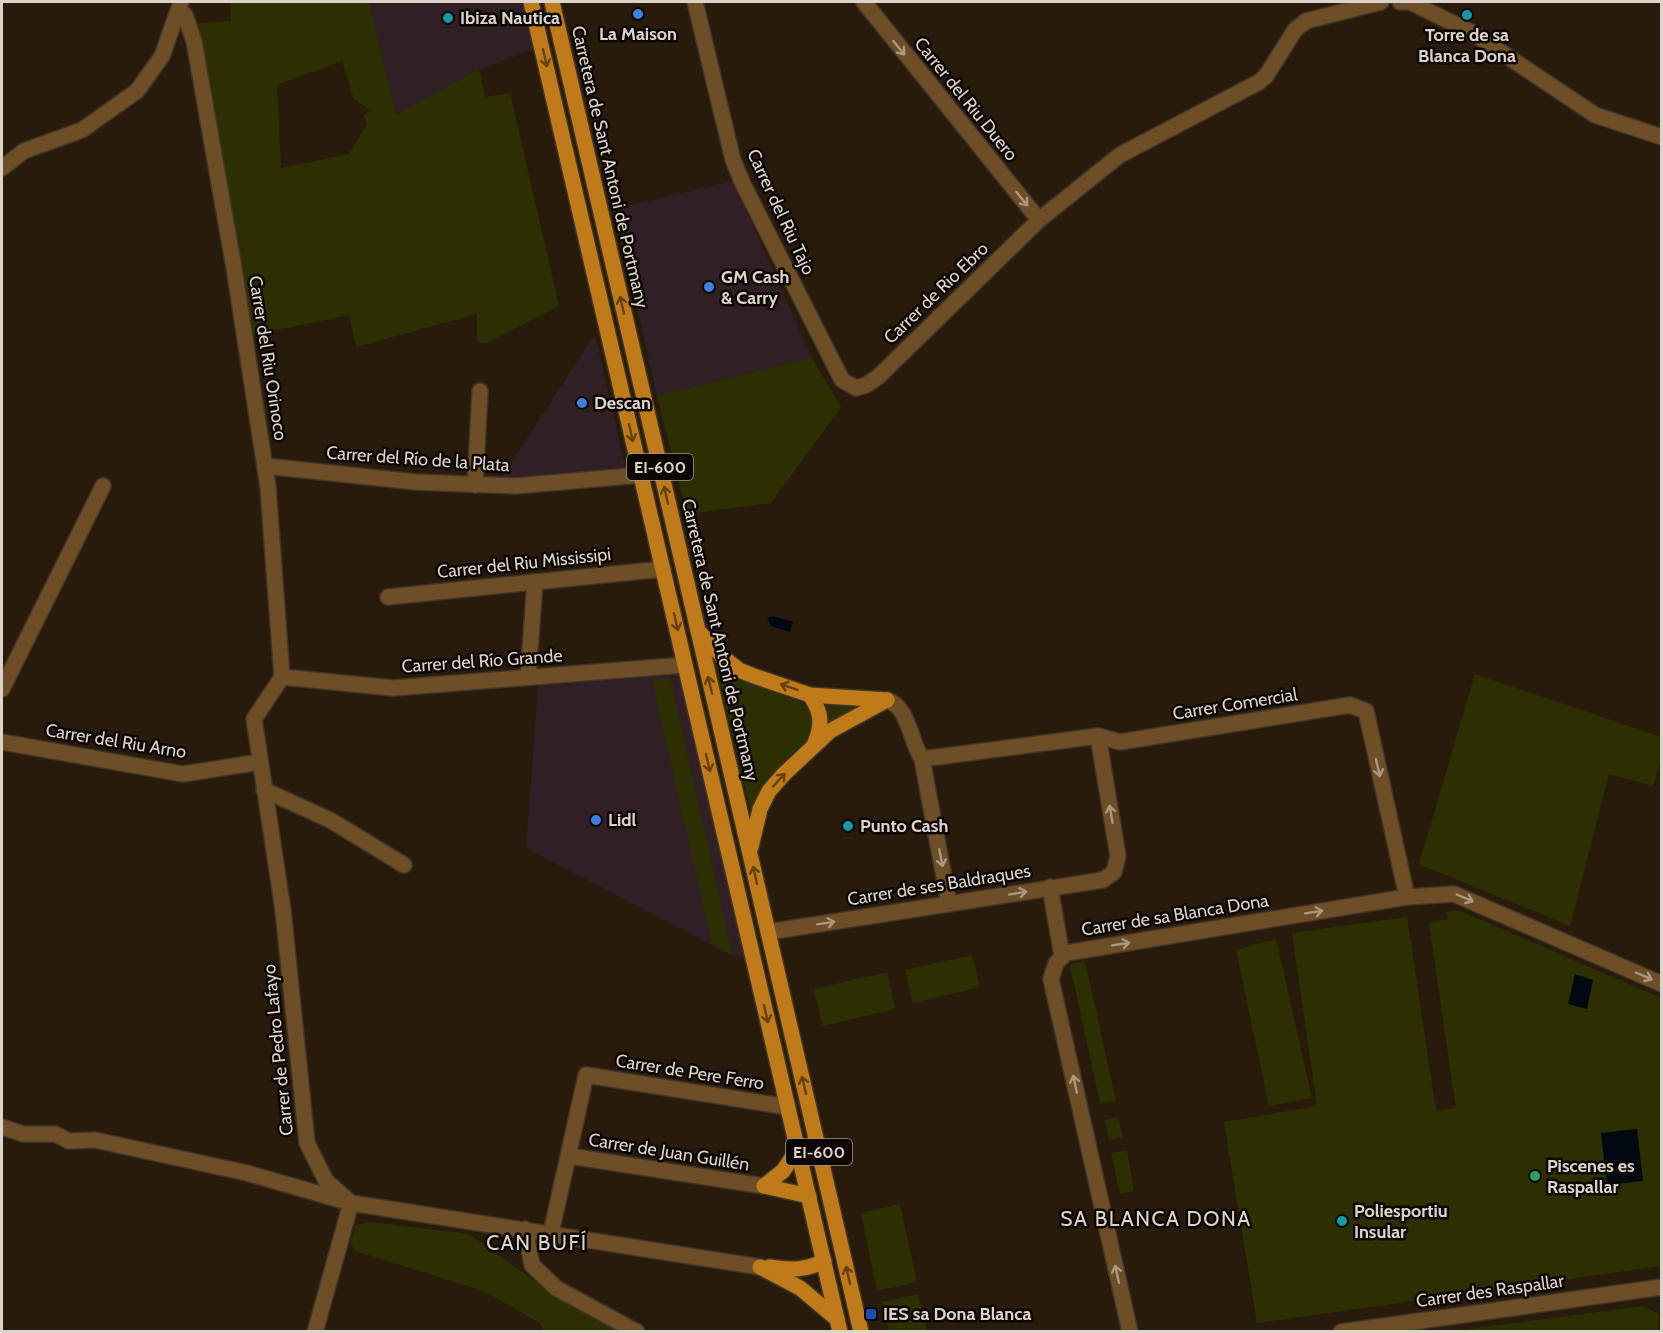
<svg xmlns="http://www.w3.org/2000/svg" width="1663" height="1333" viewBox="0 0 1663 1333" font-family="Cabin,sans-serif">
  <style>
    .commercial { fill: #311f26 }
    .green { fill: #2c3000; fill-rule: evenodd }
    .water { fill: #000812 }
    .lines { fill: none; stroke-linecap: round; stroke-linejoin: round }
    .minor-casing { stroke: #413527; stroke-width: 18 }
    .primary-casing { stroke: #413527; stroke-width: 18 }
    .minor { stroke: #6e4e27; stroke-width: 15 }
    .primary { stroke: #bf7b1a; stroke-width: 15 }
    .oneway { stroke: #aa9881 }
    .oneway2 { stroke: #66410e }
    .shop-dot { fill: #3f7fe0; stroke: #0c0703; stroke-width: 2 }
    .culture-dot { fill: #0f9aa8; stroke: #0c0703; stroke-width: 2 }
    .leisure-dot { fill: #2e9e5b; stroke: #0c0703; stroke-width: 2 }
    .transit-dot { fill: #1a4fb4; stroke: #0c0703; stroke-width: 2 }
    .labels { text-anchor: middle; stroke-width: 5; stroke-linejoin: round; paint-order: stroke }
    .shield { fill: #0c0703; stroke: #9e968e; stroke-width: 1.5 }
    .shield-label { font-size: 16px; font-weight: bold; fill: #dcd4ca }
    .poi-label { font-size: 18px; font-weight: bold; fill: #dcd4ca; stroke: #0c0703; text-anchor: start }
    .street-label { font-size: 18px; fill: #dcd4ca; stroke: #0c0703 }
    .quarter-label { font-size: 21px; letter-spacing: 1.5px; fill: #dcd4ca; stroke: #0c0703 }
  </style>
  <rect width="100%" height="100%" fill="#281b0c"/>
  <g class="commercial">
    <polygon points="369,2 522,2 533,50 479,69 396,116"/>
    <polygon points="733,181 812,358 657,396 615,209"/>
    <polygon points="595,334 626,472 500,480"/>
    <polygon points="679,674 745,958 732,955 712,945 526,848 538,686"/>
  </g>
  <g class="green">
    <path d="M 230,2 L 369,2 L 396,115 L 479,69 L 485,97 L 510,93 L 559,306 L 486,343 L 477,342 L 477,314 L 356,347 L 349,315 L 251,335 L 227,178 L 196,23 L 231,21 ZM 342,61 L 354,99 L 370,110 L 364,115 L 367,124 L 349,154 L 281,168 L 277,85 Z"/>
    <polygon points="812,358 841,407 771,503 687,514 657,396"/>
    <path d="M 714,658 C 737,669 838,701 809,738 C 804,745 795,750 789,757 C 772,775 761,793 752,816 Z"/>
    <polygon points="1475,674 1661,737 1661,759 1653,786 1609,774 1570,926 1419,864"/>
    <polygon points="670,677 732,955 712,945 652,679"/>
    <polygon points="874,701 830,725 826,704"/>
    <polygon points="1458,910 1661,998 1661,1266 1257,1323 1224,1122 1317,1106 1292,933 1407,917 1436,1111 1456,1108 1429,923 1448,919 1446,912"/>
    <polygon points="1276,939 1312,1098 1269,1106 1236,950"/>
    <polygon points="972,955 980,987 913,1003 905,970"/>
    <polygon points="1085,961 1116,1101 1100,1103 1070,965"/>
    <polygon points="887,972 895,1009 823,1026 814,989"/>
    <polygon points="1118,1117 1123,1137 1109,1140 1105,1120"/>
    <polygon points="1127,1150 1134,1191 1120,1194 1111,1153"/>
    <polygon points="900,1204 917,1282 877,1291 861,1213"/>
    <polygon points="371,1222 469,1234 545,1288 622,1331 544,1331 540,1323 481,1290 355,1251 351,1244 355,1225"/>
    <polygon points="918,1294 927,1331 889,1331 882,1302"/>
    <polygon points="1644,1306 1659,1314 1658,1331 1455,1331"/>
  </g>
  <g class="water">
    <polygon points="773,616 793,622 790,632 771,626 767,618"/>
    <polygon points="1575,974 1593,980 1587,1009 1568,1004"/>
    <polygon points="1637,1129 1643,1181 1607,1185 1601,1133"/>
  </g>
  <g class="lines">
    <g class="minor-casing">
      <g id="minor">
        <polyline points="695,2 733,160 743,184 842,380 856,388 866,385 878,377 1039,220 1120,155 1259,82 1266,76 1295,30 1306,21 1381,2"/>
        <polyline points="864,2 1039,220"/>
        <polyline points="1400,2 1410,2 1471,32 1595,115 1662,137"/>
        <polyline points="180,11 185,15 194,41 234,268 268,487 282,677 254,719 283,910 307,1143 326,1181 351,1203"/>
        <polyline points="2,168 24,151 82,130 137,91 162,56 181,2"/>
        <polyline points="265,466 416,482 515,486 641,475"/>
        <polyline points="475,485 480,391"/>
        <polyline points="388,597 663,569"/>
        <polyline points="282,677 393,688 685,665"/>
        <polyline points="528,677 535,582"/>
        <polyline points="2,689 103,486"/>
        <path d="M 887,700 C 909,707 910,741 922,759 L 949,904"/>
        <polyline points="2,742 183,774 260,762"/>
        <polyline points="922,759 1098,736 1120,742 1350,705 1366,711 1407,897"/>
        <polyline points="264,790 330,820 404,865"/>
        <polyline points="1050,887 1062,956"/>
        <polyline points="768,932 1103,880 1114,872 1118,856 1098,736"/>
        <polyline points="2,1127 23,1134 55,1134 69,1141 95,1140 247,1173 351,1203 760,1267"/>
        <polyline points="569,1156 764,1186"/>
        <polyline points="525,1229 532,1265 556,1288 637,1332"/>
        <polyline points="551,1233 586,1075 788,1107"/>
        <polyline points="315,1332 351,1203"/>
        <polyline points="1130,1332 1051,979 1056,963 1066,953 1407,897 1454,894 1662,984"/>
        <polyline points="1341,1332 1662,1287"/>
      </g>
    </g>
    <g class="primary-casing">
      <g id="primary">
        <polyline points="531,2 840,1332"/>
        <polyline points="552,2 861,1332"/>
        <polyline points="698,631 725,659 739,670 754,676 810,695 887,700"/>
        <path d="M 810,695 C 822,713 823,725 814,745"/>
        <polyline points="751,847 760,809 769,791 784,774 830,731 887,700"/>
        <polyline points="764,1186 783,1171 798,1149"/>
        <polyline points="764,1186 809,1196"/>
        <polyline points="760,1267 800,1288 837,1319"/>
        <path d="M 769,1267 C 790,1270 805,1271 824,1261"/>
      </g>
    </g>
    <use href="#minor" class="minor"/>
    <use href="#primary" class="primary"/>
  </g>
  <defs><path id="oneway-shaft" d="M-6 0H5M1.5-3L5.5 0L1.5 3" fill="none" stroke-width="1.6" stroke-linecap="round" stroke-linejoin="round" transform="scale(1.5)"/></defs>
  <g class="oneway">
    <use href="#oneway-shaft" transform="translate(899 48) rotate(51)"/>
    <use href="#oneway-shaft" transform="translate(1022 199) rotate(51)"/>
    <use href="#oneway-shaft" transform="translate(1378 768) rotate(77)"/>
    <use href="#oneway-shaft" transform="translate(1111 814) rotate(-100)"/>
    <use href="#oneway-shaft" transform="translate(941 858) rotate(79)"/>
    <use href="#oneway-shaft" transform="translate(1018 893) rotate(-10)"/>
    <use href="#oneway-shaft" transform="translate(1465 898) rotate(23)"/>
    <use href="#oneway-shaft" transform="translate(1314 912) rotate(-9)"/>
    <use href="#oneway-shaft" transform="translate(826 923) rotate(-9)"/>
    <use href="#oneway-shaft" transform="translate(1121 944) rotate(-9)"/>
    <use href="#oneway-shaft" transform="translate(1644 976) rotate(23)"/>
    <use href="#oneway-shaft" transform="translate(1075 1084) rotate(-102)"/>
    <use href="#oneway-shaft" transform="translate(1117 1274) rotate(-103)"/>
  </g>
  <g class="oneway2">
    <use href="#oneway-shaft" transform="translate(545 58) rotate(77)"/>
    <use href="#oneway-shaft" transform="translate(622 305) rotate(-103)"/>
    <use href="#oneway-shaft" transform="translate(631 433) rotate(77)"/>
    <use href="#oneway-shaft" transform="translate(666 495) rotate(-103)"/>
    <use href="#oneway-shaft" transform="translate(676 622) rotate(77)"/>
    <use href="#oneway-shaft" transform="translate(710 685) rotate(-104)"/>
    <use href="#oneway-shaft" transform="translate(789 687) rotate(-161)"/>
    <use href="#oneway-shaft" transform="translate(708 763) rotate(77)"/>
    <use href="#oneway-shaft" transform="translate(779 780) rotate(-48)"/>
    <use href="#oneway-shaft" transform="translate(755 875) rotate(-103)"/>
    <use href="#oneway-shaft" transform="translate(766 1014) rotate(77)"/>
    <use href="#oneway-shaft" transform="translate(804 1085) rotate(-103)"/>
    <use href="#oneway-shaft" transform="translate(848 1275) rotate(-103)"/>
  </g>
  <g class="shop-dot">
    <circle cx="638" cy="14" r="6"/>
    <circle cx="709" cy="287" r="6"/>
    <circle cx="582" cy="403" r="6"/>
    <circle cx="596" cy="820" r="6"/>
  </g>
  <g class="culture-dot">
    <circle cx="1467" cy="15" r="6"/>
    <circle cx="448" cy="18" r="6"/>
    <circle cx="848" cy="826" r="6"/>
    <circle cx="1342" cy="1221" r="6"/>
  </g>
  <circle class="leisure-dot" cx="1535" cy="1176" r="6"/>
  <rect class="transit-dot" x="865" y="1308" width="12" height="12" rx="3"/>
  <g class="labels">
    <g class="shield">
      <rect x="627" y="454" width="66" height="26" rx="4.5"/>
      <rect x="786" y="1139" width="66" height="26" rx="4.5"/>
    </g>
    <g class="shield-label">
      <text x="660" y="473">EI-600</text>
      <text x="819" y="1158">EI-600</text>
    </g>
    <g class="poi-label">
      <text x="460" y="24">Ibiza Nautica</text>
      <text x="638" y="40" text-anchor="middle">La Maison</text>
      <text x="1467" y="41" text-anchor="middle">Torre de sa<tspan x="1467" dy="21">Blanca Dona</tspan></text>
      <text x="721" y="283">GM Cash<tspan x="721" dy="21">&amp; Carry</tspan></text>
      <text x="594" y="409">Descan</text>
      <text x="608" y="826">Lidl</text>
      <text x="860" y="832">Punto Cash</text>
      <text x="1547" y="1172">Piscenes es<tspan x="1547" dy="21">Raspallar</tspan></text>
      <text x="1354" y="1217">Poliesportiu<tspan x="1354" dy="21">Insular</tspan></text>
      <text x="883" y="1320">IES sa Dona Blanca</text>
    </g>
    <g class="street-label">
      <text transform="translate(966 99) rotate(51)" y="6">Carrer del Riu Duero</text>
      <text transform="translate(610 167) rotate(77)" y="6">Carretera de Sant Antoni de Portmany</text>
      <text transform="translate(781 212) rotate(65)" y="6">Carrer del Riu Tajo</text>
      <text transform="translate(936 293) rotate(-44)" y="6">Carrer de Rio Ebro</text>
      <text transform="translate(268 358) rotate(81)" y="6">Carrer del Riu Orinoco</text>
      <text transform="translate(418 459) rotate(4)" y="6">Carrer del Río de la Plata</text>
      <text transform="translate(524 563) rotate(-6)" y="6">Carrer del Riu Mississipi</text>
      <text transform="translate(720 640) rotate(77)" y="6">Carretera de Sant Antoni de Portmany</text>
      <text transform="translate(482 661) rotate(-4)" y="6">Carrer del Río Grande</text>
      <text transform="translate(1235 704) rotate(-9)" y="6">Carrer Comercial</text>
      <text transform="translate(116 741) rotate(9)" y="6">Carrer del Riu Arno</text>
      <text transform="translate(939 885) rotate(-9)" y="6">Carrer de ses Baldraques</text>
      <text transform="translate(1175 915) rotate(-9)" y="6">Carrer de sa Blanca Dona</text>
      <text transform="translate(278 1050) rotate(-96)" y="6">Carrer de Pedro Lafayo</text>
      <text transform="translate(690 1072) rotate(9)" y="6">Carrer de Pere Ferro</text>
      <text transform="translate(669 1152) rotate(9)" y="6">Carrer de Juan Guillén</text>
      <text transform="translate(1490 1291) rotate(-8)" y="6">Carrer des Raspallar</text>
    </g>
    <g class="quarter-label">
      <text x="1156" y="1226">SA BLANCA DONA</text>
      <text x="537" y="1250">CAN BUFÍ</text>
    </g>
  </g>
  <rect width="1663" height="1333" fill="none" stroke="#dcd4ca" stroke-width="6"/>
</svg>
